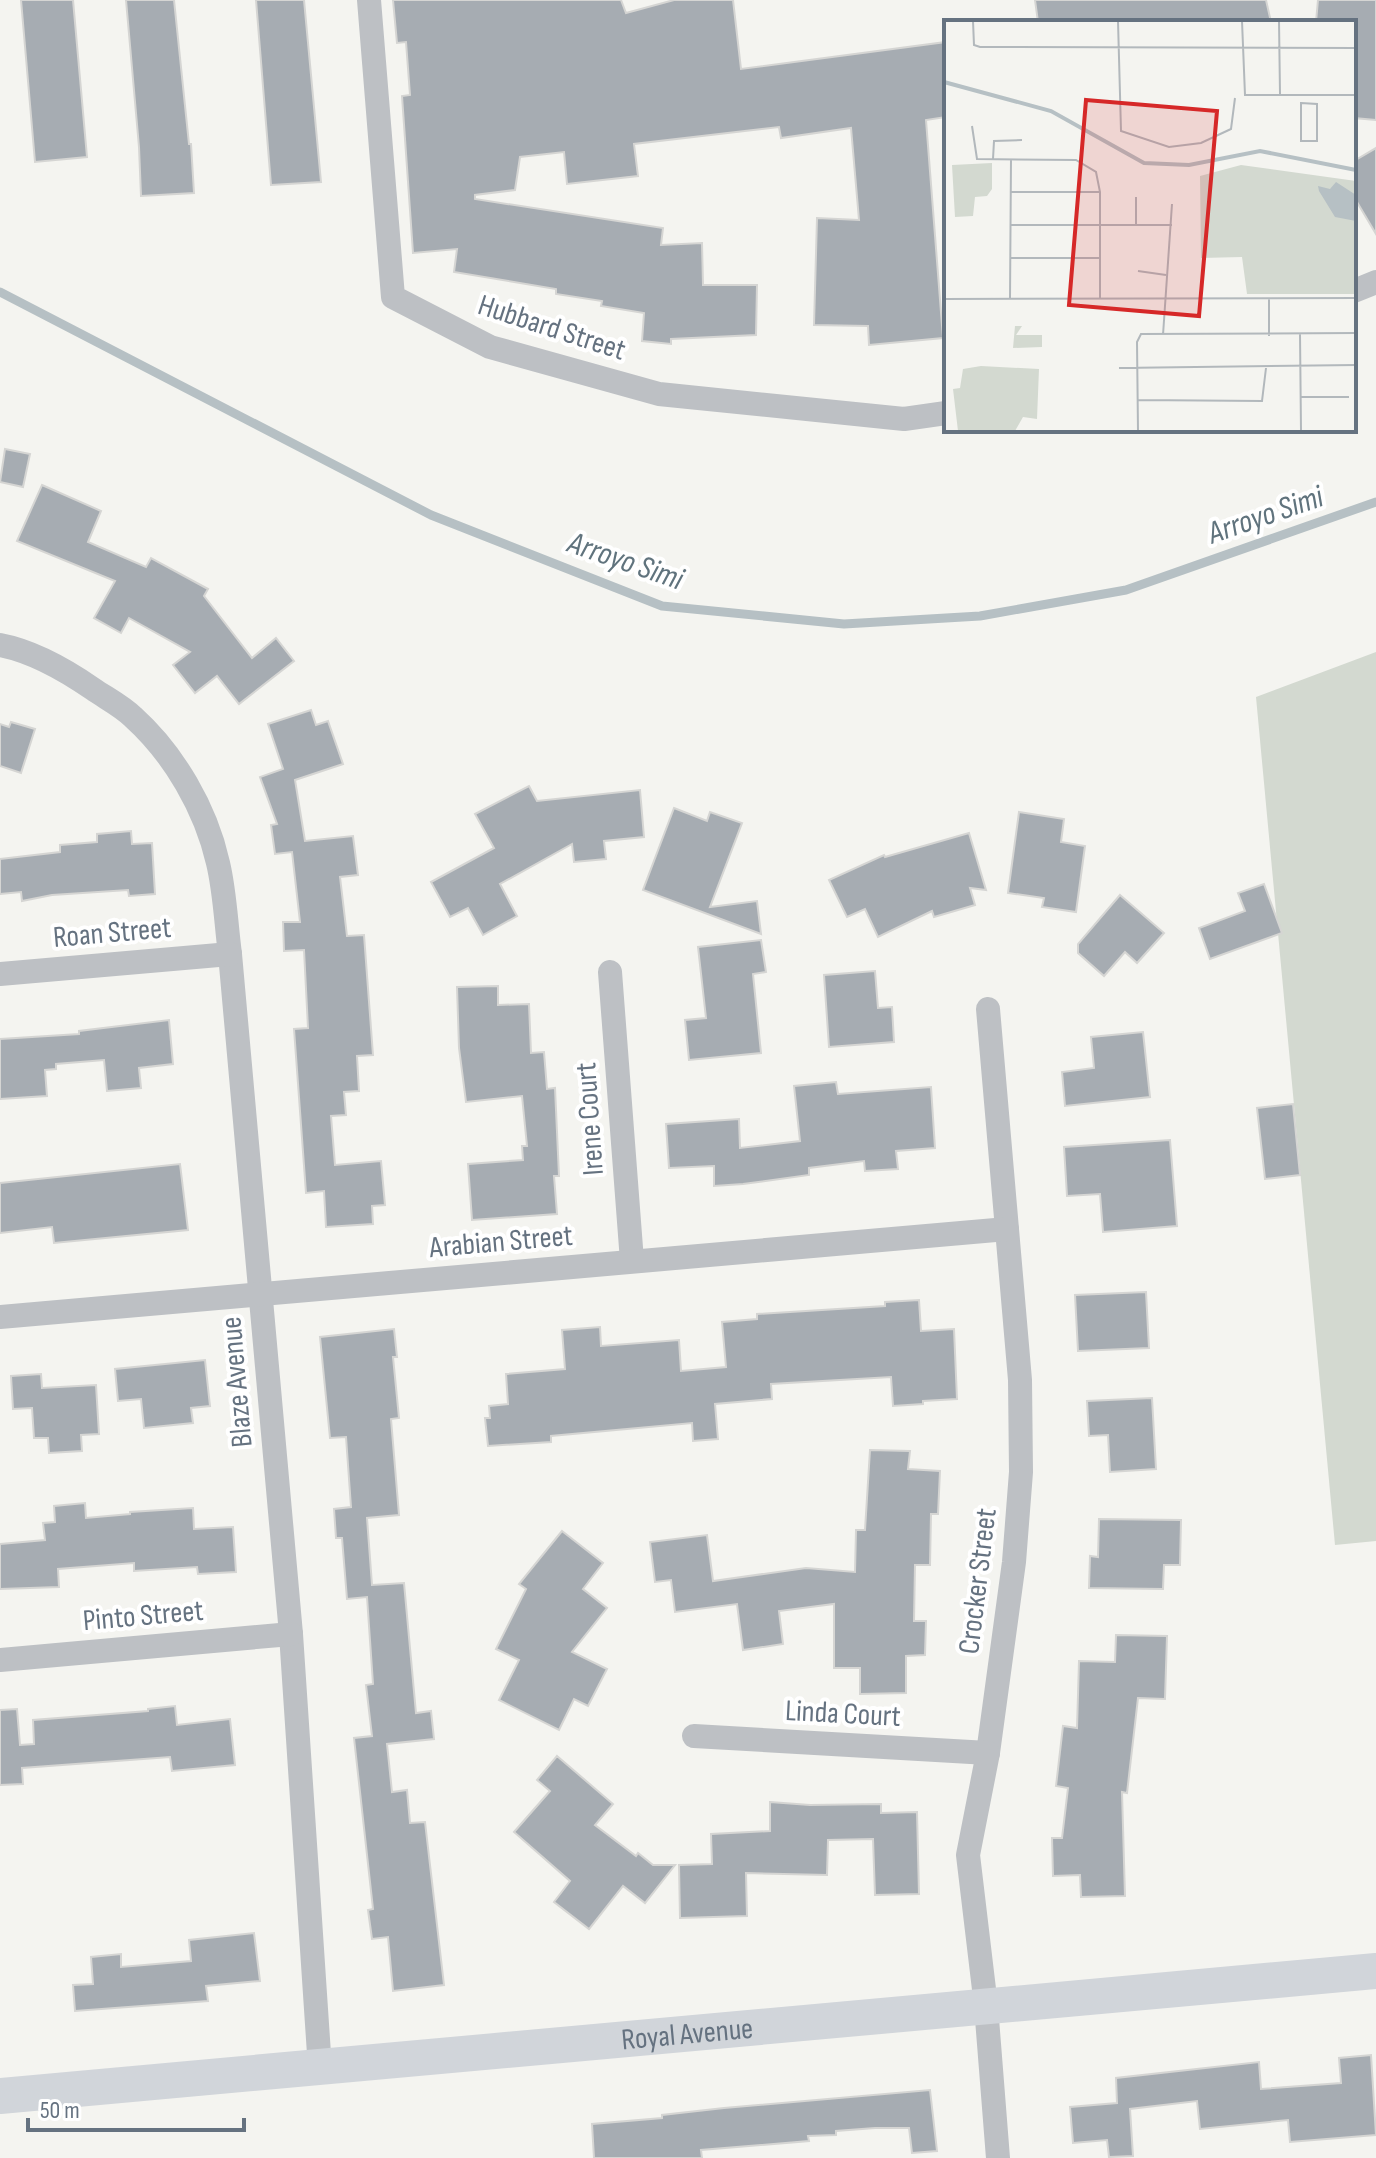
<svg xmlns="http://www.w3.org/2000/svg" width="1376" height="2158" viewBox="0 0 1376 2158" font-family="'Sofia Sans Condensed',sans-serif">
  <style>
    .green { fill: #d3d9d0 }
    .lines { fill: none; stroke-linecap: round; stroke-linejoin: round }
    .stream { stroke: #b6c0c4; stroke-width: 9 }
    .building { fill: #a6acb2; stroke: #d5d5d3; stroke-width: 2 }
    .street { stroke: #bdc0c4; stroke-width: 24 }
    .secondary { stroke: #d1d5da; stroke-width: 36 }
    .labels { text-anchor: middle; stroke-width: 8; stroke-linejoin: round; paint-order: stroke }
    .street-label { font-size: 30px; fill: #657280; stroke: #fff }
    .water-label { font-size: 32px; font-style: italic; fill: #60737d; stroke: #fff }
    .inset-river { fill: none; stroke: #b6c0c4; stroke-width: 4 }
    .inset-road { fill: none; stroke: #b2b8bc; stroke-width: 2 }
    .view { fill: #d62828; fill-opacity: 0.15; stroke: #d62828; stroke-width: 4 }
    .inset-edge { fill: none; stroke: #657280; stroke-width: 4 }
  </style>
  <rect width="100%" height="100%" fill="#f4f4f0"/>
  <polygon class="green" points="1376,652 1376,1541 1335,1545 1256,697"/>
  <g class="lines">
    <polyline class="stream" points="0,292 431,515 662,606 844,624 980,616 1126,590 1376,502"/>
  </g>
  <g class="building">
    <polygon points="21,0 73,0 87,157 35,162"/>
    <polygon points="126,0 174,0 189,144 191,144 194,193 141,196 139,147"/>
    <polygon points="256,0 304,0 321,182 271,185"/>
    <polygon points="393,0 621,0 626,13 674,0 733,0 741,69 946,42 946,117 926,120 943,338 869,345 868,326 814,325 817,218 859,220 851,128 781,138 779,127 634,144 638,176 567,184 564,152 520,157 515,190 475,195 475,199 663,228 661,245 702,243 703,285 757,285 756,335 671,339 671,344 642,341 644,313 601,306 602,301 556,294 556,289 454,272 457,249 413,253 402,96 410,95 406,42 397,43"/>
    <polygon points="1035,0 1266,0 1271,22 1038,22"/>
    <polygon points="1318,0 1376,0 1376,120 1354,118 1354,22 1316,22"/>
    <polygon points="1376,148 1376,234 1354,197 1354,161"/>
    <polygon points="5,449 30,454 23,487 0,482"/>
    <polygon points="42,485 101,511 88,542 146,567 151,558 208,589 204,596 252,658 276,638 294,661 239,704 217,676 195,693 173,665 190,652 129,618 121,633 94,618 115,581 17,541"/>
    <polygon points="311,710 316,725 328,721 343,764 295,780 305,841 353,836 358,875 340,877 347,936 364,935 373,1055 357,1056 359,1091 344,1092 346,1115 331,1116 335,1165 381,1161 385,1205 372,1206 373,1224 326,1227 324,1191 306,1193 294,1029 308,1028 304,950 284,951 283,922 300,922 292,852 275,854 271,825 277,824 260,777 283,769 268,724"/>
    <polygon points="11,722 35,729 21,773 0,766 0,724 9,727"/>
    <polygon points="529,786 537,801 640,790 644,837 604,841 606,859 574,862 572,844 500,884 517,916 483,935 468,908 450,917 431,882 494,848 475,814"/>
    <polygon points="674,808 707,821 710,812 742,823 710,907 757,901 761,934 643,890"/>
    <polygon points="1019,812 1064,819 1061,842 1085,846 1076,912 1042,907 1044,898 1008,893"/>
    <polygon points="131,831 132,844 152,843 155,894 129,896 128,890 52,895 22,901 21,892 0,894 0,859 60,852 60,845 97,842 97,834"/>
    <polygon points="969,833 986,890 970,888 975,905 934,917 932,911 878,937 865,909 847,917 829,880 884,855 885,857"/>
    <polygon points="1264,884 1282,933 1210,959 1199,928 1245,911 1238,893"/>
    <polygon points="1120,895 1164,933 1137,963 1125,952 1104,976 1078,953 1078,944"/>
    <polygon points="761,940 766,972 753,974 761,1053 689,1060 685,1020 706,1018 698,947"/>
    <polygon points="875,971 878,1008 892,1007 894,1042 829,1047 824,975"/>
    <polygon points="498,986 498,1005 529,1004 531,1053 544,1052 547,1089 555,1088 559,1176 554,1176 557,1214 472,1220 468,1164 523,1160 522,1146 527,1146 522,1096 466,1102 459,1048 457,987"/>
    <polygon points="169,1020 173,1064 139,1068 141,1088 107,1091 104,1060 56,1064 56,1069 45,1070 47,1096 0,1099 0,1039 79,1034 79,1031"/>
    <polygon points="1143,1032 1150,1097 1065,1106 1062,1072 1094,1068 1091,1037"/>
    <polygon points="836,1082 838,1094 931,1087 935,1148 896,1151 898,1169 865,1171 864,1161 809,1168 809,1175 743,1184 714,1186 714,1166 669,1168 666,1124 739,1119 740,1148 800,1141 794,1086"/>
    <polygon points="1293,1104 1300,1175 1265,1179 1257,1108"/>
    <polygon points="1170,1140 1177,1226 1103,1232 1100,1194 1067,1196 1064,1147"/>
    <polygon points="180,1164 188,1230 54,1243 52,1227 0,1233 0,1183"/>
    <polygon points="1146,1292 1149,1348 1078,1351 1075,1295"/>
    <polygon points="919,1300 921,1331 954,1329 957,1399 923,1401 923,1404 893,1406 891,1377 771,1384 772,1399 715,1404 718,1439 693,1441 692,1423 551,1436 551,1442 488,1446 485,1418 490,1418 489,1406 508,1404 506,1374 565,1369 562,1330 600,1327 601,1346 679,1340 681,1371 726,1367 722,1322 757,1319 757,1314 885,1306 885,1302"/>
    <polygon points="394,1329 397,1357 393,1357 399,1418 391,1419 399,1515 367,1518 372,1585 404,1583 416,1713 431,1711 434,1739 387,1744 392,1792 407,1790 410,1823 425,1822 444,1985 393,1991 388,1937 372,1939 368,1910 373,1909 354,1738 372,1736 366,1685 373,1684 367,1597 347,1599 342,1538 336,1538 334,1509 351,1507 346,1437 330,1438 320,1337"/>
    <polygon points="205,1360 210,1406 191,1408 193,1423 144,1428 141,1399 118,1401 115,1369"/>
    <polygon points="41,1374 42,1388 96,1385 99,1434 81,1435 82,1451 49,1453 48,1438 34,1438 32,1408 13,1409 11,1376"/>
    <polygon points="1152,1398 1156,1469 1110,1472 1108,1435 1089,1436 1087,1401"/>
    <polygon points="870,1450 910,1451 908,1469 940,1471 938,1514 931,1514 930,1565 915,1565 914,1621 926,1621 925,1655 906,1656 906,1693 860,1694 860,1668 834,1668 834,1604 779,1611 783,1644 743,1650 737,1604 675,1612 671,1580 655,1582 650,1542 707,1535 713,1581 806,1568 855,1572 856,1530 865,1530"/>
    <polygon points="85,1503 86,1518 130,1514 130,1512 193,1508 194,1529 233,1527 236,1572 198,1574 197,1567 134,1571 134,1563 58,1569 59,1587 0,1589 0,1544 45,1540 43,1523 55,1522 54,1506"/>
    <polygon points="1099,1519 1181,1520 1180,1565 1164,1565 1163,1589 1089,1588 1090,1556 1098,1557"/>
    <polygon points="562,1531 603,1563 583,1589 607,1608 572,1652 607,1669 588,1706 574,1699 559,1730 499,1700 519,1660 496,1649 526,1589 519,1584"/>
    <polygon points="1116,1635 1167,1636 1165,1699 1138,1698 1127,1793 1122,1792 1125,1896 1081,1897 1080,1875 1053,1876 1052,1838 1062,1838 1068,1788 1056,1786 1063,1726 1077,1728 1079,1661 1115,1662"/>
    <polygon points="175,1706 177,1725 230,1719 235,1765 172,1771 170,1757 22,1768 23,1784 0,1785 0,1710 17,1709 20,1745 34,1744 33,1720 148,1711 148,1709"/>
    <polygon points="557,1756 613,1804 595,1825 636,1856 638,1853 653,1865 675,1865 645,1903 623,1886 589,1929 554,1902 570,1881 514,1832 550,1791 537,1780"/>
    <polygon points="770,1802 810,1805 881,1804 881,1813 917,1812 919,1894 875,1895 873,1839 828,1840 827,1875 746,1873 747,1916 680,1918 679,1865 712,1864 711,1834 770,1831"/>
    <polygon points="254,1933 260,1981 206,1986 208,2001 75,2011 73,1985 93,1984 91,1957 121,1954 121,1967 191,1961 189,1940"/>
    <polygon points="1371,2055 1376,2135 1290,2142 1288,2120 1200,2129 1197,2101 1130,2109 1133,2156 1109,2157 1107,2140 1073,2143 1070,2107 1117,2103 1116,2078 1259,2062 1261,2089 1341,2083 1339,2058"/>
    <polygon points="930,2090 937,2151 912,2153 909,2128 875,2128 836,2131 836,2135 808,2136 809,2141 701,2150 702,2158 594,2158 592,2124 662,2118 662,2115 724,2108"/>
  </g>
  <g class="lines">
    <g class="street">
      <polyline points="369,0 393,297 490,347 659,394 904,419 946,413"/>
      <polyline points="1354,291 1376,282"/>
      <path d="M 0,645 C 32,651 67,671 93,689 C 106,698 122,706 133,717 C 174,754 206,809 218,863 C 225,892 226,924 230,954 L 291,1634 L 320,2069"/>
      <polyline points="610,972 632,1261"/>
      <polyline points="0,974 230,954"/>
      <polyline points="988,1009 1020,1380 1021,1472 1014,1562 988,1753 968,1855 986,2006 998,2158"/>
      <polyline points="0,1317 1007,1229"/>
      <polyline points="0,1660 291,1634"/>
      <polyline points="694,1736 988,1753"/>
    </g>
    <path class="secondary" id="s1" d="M 0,2096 L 1376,1971"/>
  </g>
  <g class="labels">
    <g class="street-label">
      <text transform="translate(552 327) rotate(18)" y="10">Hubbard Street</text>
      <text transform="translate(112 932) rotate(-5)" y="10">Roan Street</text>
      <text transform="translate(589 1119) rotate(-94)" y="10">Irene Court</text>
      <text transform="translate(501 1241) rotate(-5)" y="10">Arabian Street</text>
      <text transform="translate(236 1382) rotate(-95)" y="10">Blaze Avenue</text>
      <text transform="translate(977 1581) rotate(-83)" y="10">Crocker Street</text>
      <text transform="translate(143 1615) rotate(-5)" y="10">Pinto Street</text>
      <text transform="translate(843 1713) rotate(3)" y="10">Linda Court</text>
      <text dy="10" stroke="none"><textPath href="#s1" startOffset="690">Royal Avenue</textPath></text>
    </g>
    <g class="water-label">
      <text transform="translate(1265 514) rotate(-19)" y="11">Arroyo Simi</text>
      <text transform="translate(626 560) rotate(19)" y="11">Arroyo Simi</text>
    </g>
  </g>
  <g transform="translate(944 20)">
    <rect width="412" height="412" fill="#f4f4f0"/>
    <path d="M 48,143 L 48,169 L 43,176 L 31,177 L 29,196 L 11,197 L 8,145 ZM 297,145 L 412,161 L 412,274 L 303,274 L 298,237 L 257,238 L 256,156 ZM 71,306 L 78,306 L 72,315 L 98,315 L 98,327 L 69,328 ZM 37,346 L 95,349 L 93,399 L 79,397 L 71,411 L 14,411 L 9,369 L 16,368 L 19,349 Z" fill="#d3d9d0"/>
    <path d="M 392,162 L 412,175 L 412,201 L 391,197 L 375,171 L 374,166 L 386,169 Z" fill="#b6c0c4"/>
    <path class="inset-river" d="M 0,62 L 107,91 L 200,143 L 245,145 L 316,131 L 412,150"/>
    <path class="inset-road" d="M 29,1 L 30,25 L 36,27 L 412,28M 174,1 L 177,111 L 225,127 L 257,123 L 287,109 L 291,78M 298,1 L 301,75 L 412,75M 335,1 L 336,74M 357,83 L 373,84 L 373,121 L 357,121 ZM 28,106 L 33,139 L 132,140 L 152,152 L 156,172 L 156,279M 49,139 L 50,121 L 78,120M 67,172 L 156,172M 67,205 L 228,205M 192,205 L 192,177M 67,238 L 157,238M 194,251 L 222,255M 0,279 L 412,278M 66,279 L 67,139M 325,279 L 325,316M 356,314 L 357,411M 219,315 L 228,184M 175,348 L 412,345M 357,377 L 405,377M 193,380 L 318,381 L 322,348M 194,411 L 193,322 L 197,314 L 412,313"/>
    <path class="view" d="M 142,80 L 273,91 L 255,296 L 125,285 Z"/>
    <rect width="412" height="412" class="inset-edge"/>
  </g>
  <path d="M28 2118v12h216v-12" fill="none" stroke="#657280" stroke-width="4"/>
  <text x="40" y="2118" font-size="24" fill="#657280" stroke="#ffffff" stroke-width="6" paint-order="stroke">50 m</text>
</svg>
